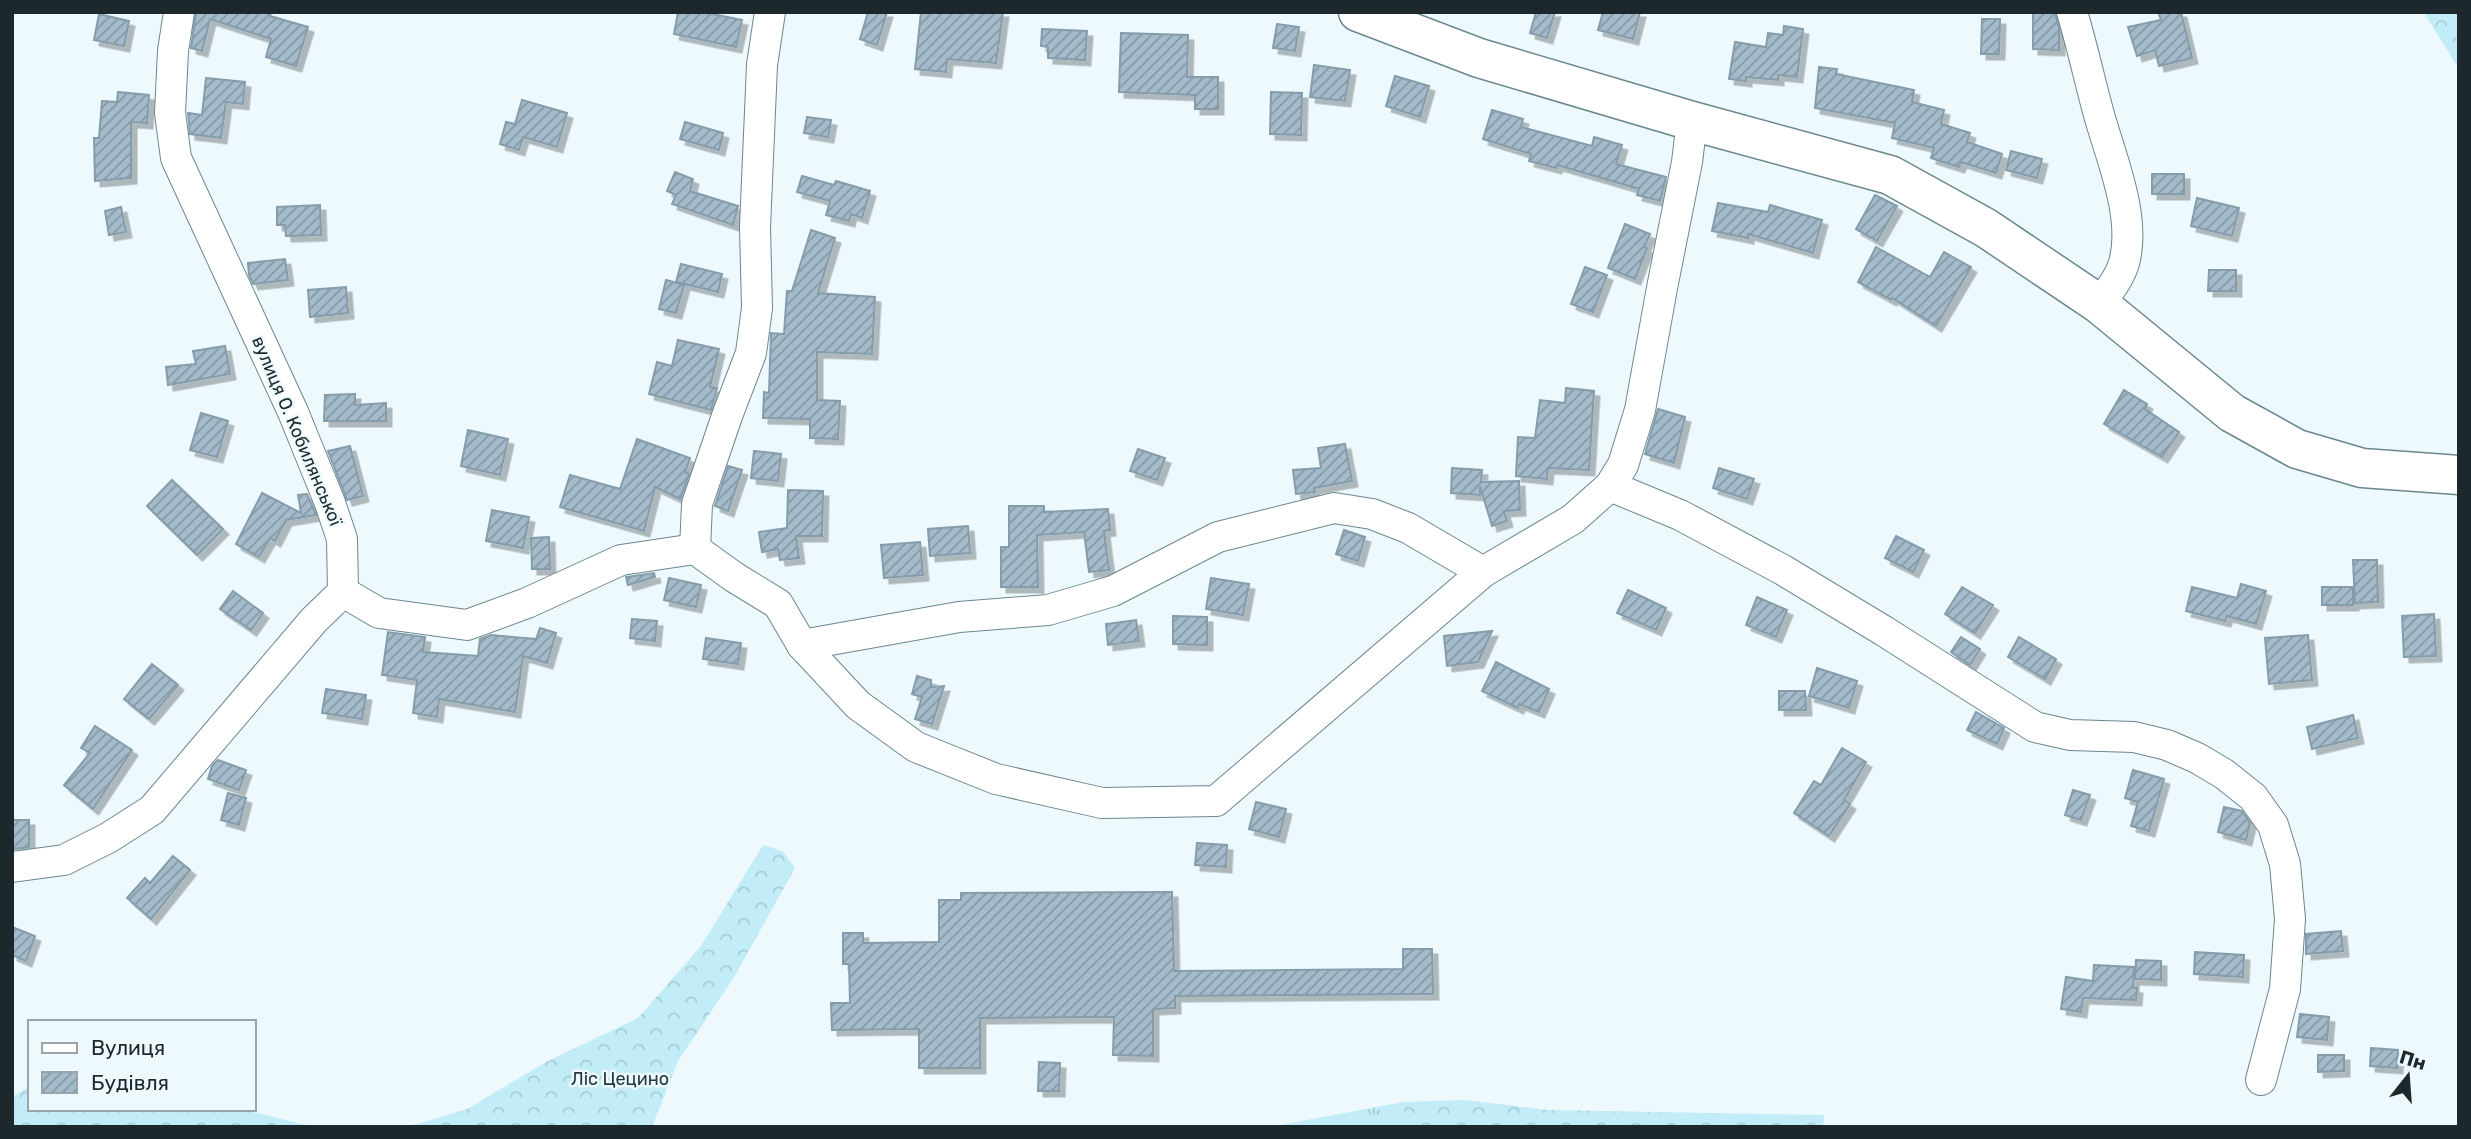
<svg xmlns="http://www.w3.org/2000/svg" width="2471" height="1139" viewBox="0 0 2471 1139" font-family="Rubik,sans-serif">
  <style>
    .grass { fill: url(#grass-tufts) }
    .forest { fill: url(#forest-crowns) }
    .building { fill: url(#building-hatch); stroke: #859cab; stroke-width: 2; filter: url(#shadow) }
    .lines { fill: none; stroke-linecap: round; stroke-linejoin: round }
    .minor-casing { stroke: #6b878f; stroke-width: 32 }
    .major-casing { stroke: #6b878f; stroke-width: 41 }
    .minor { stroke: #fff; stroke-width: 30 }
    .major { stroke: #fff; stroke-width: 38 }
    .labels { text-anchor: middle; stroke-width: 5; stroke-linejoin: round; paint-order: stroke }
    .street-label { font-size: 18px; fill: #1c282b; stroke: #edf9fc }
    .park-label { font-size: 18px; fill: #22393e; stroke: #edf9fc }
  </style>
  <defs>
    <pattern id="grass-tufts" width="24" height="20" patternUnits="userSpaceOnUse" patternTransform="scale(1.75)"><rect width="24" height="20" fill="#c2edf8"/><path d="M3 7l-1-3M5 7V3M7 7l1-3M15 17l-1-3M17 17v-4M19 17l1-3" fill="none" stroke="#a6cbd5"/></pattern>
    <pattern id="forest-crowns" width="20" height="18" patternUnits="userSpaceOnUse" patternTransform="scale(1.75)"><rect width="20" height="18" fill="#c2edf8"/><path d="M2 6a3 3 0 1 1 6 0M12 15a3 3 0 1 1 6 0" fill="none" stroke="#a6cbd5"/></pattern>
    <pattern id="building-hatch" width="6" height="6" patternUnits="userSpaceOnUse" patternTransform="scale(1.75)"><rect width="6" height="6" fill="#a4bbcb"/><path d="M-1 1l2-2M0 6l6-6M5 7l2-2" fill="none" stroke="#8598a5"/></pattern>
    <filter id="shadow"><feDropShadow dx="5.5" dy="5.5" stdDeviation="0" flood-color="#0004"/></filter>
  </defs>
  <rect width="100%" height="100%" fill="#edf9fc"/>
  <polygon class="grass" points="1403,1102 1406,1127 1273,1127 1280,1125"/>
  <g class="forest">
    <polygon points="2423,12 2459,12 2459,69 2426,16"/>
    <polygon points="763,845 783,851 795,868 733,979 678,1061 652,1127 407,1127 467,1109 546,1062 638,1018 701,946"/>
    <polygon points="30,1086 30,1109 242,1109 313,1127 12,1127 12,1097"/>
    <polygon points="1465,1100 1548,1110 1824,1115 1823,1127 1406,1127 1403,1102"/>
  </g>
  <g class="building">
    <polygon points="196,12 271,12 270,16 308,27 296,66 266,57 271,39 210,19 202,51 191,48"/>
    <polygon points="678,12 703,12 742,20 736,47 674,34"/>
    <polygon points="868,12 887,12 877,45 860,39"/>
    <polygon points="921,12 1003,12 996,63 947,59 946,72 915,69"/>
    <polygon points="1536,12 1555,12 1547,38 1530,33"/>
    <polygon points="1603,12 1640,12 1633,39 1598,30"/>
    <polygon points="2033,12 2055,12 2059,29 2059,50 2033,49"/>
    <polygon points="2158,12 2181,12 2192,58 2159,66 2155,50 2137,56 2128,27 2161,20"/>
    <polygon points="99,14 129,21 124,46 94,40"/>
    <polygon points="1982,19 2000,19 1999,54 1981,54"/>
    <polygon points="1277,24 1299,27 1295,51 1273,48"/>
    <polygon points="1784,26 1803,29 1797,77 1778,75 1778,80 1746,77 1746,81 1729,79 1735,42 1766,47 1768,33 1783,35"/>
    <polygon points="1042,29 1087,31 1085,60 1048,58 1048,47 1041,46"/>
    <polygon points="1121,33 1188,35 1187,77 1218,77 1218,109 1195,109 1195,95 1119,92"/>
    <polygon points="1314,65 1350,70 1345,101 1310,97"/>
    <polygon points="1819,67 1837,69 1836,74 1914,90 1912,102 1944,110 1941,124 1970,133 1967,142 2002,154 1996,173 1961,162 1959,167 1931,158 1934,148 1892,138 1895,123 1815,108"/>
    <polygon points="1395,76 1429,86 1420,117 1386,106"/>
    <polygon points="206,78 245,82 243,104 226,102 221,138 190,134 188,113 202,115"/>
    <polygon points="118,92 149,95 147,123 131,122 131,178 95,181 94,138 99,138 102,101 117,102"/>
    <polygon points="1271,92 1302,93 1301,135 1270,134"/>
    <polygon points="522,100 567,113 557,147 523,137 519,150 500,144 506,122 515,124"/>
    <polygon points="1492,110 1523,119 1521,127 1592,146 1594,137 1622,145 1616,164 1666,177 1660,201 1637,195 1639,189 1557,165 1556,168 1529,161 1531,154 1483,139"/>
    <polygon points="807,117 831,120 828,137 804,133"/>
    <polygon points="685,122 723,133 719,150 680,139"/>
    <polygon points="2011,151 2042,159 2037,178 2006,170"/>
    <polygon points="675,172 693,179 690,191 738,206 733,225 672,204 676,195 667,191"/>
    <rect x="2152" y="174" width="32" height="20"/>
    <polygon points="802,176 834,185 836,181 870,191 862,218 851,214 849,221 826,215 830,201 797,192"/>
    <polygon points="1875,195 1897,206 1877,241 1856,229"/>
    <polygon points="2197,198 2239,208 2232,236 2191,226"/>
    <polygon points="1718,203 1768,212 1770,205 1822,220 1813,253 1748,234 1748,238 1712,231"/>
    <polygon points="320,205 321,235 286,236 285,225 277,225 277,207"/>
    <polygon points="121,207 126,232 109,235 105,211"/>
    <polygon points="1625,224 1650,234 1644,247 1647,248 1635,279 1608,268"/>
    <polygon points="811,230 835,238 818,293 875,297 872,354 817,352 817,400 840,401 838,439 810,438 810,419 763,418 764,392 769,393 771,333 784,334 787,291 792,291"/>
    <polygon points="1876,247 1930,277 1944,252 1971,267 1936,326 1892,298 1891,300 1858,282"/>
    <polygon points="285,259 288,280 253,284 249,275 248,263"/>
    <polygon points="681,264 722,274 718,292 676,282"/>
    <polygon points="1585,267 1607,275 1593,312 1571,304"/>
    <polygon points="2209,270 2236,270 2236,291 2208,291"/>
    <polygon points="666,280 684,285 676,313 659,309"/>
    <polygon points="346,287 348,313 310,317 308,290"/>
    <polygon points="678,340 719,349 710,387 717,388 711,410 649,394 657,362 672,366"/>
    <polygon points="225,346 230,374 168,385 166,367 196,364 193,351"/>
    <polygon points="1566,388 1594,391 1589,470 1548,468 1547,479 1516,476 1518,437 1535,438 1540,400 1565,403"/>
    <polygon points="2124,390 2147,404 2145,409 2179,432 2162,457 2104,424"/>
    <polygon points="355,394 355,405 386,403 386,421 324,421 325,395"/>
    <polygon points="1658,409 1685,417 1674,463 1645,454"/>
    <polygon points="201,413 228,421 217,457 190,450"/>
    <polygon points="468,430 508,439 500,475 461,466"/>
    <polygon points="637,439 690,458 685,472 689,474 680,499 655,487 644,531 560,507 570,475 620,489"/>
    <polygon points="1345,444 1352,481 1314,488 1315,492 1296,494 1293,470 1321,468 1318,448"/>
    <polygon points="350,446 363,496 347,500 328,451"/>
    <polygon points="1138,449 1165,458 1157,480 1130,471"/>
    <polygon points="754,451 781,454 778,481 751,478"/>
    <polygon points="728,466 742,470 728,511 715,506"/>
    <polygon points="1452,468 1482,470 1481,482 1519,481 1520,510 1504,511 1507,521 1492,526 1480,486 1480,495 1451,493"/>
    <polygon points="1719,468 1754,479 1747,499 1713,488"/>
    <polygon points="172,480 223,529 197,555 147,506"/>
    <polygon points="788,490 823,491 822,536 796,536 799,558 780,560 778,549 762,552 759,532 787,528"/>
    <polygon points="262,493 301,513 298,495 307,494 316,515 286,520 275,541 270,538 259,557 236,544"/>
    <polygon points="1009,506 1044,506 1044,512 1108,509 1110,530 1104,531 1109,570 1089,572 1084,532 1037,535 1038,587 1001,587 1001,547 1009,547"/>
    <polygon points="492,510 529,517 523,548 486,541"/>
    <polygon points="968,526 970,553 930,556 928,529"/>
    <polygon points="1344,530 1365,537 1358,561 1336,554"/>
    <polygon points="1896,536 1924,550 1913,572 1885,558"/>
    <polygon points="549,537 550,569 532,569 531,538"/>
    <polygon points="920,542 923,575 884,578 881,545"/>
    <polygon points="2353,560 2377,560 2378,602 2355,603"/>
    <polygon points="654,573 655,577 628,585 626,577"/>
    <polygon points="669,578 701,585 696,607 664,600"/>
    <polygon points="1211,578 1249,584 1243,615 1206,609"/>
    <polygon points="2241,584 2266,591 2256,624 2227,616 2225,621 2186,611 2192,587 2237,598"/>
    <polygon points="1962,587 1993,605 1975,633 1945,614"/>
    <rect x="2322" y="587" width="31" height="18"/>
    <polygon points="1628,590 1666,608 1656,630 1617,613"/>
    <polygon points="233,591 263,613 251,630 220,609"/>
    <polygon points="1757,597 1787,610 1776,637 1746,625"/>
    <polygon points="2434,614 2436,656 2404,657 2402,616"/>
    <polygon points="1173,616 1207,617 1207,645 1173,644"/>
    <polygon points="632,619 657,621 655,641 630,638"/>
    <polygon points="1136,620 1139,641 1108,645 1106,624"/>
    <polygon points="540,628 556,633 547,663 523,656 515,712 439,699 437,717 413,713 417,680 382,675 388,632 425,637 423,652 478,656 480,639 491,635 536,639"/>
    <polygon points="1492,631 1478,662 1447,666 1444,636"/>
    <polygon points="2308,635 2312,680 2269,684 2265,638"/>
    <polygon points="1961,637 1980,649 1970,665 1951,652"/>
    <polygon points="2019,637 2056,659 2045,679 2008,657"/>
    <polygon points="706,638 741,643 738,664 703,659"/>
    <polygon points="1496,662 1549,689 1539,712 1519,704 1518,708 1482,691"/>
    <polygon points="152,664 178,685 149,719 124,699"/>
    <polygon points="1817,668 1857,681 1849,708 1809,696"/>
    <polygon points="917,676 931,680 931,687 944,686 932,724 915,719 922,697 912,694"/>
    <polygon points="326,689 366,695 362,719 322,713"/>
    <polygon points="1779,691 1805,691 1806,710 1779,710"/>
    <polygon points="1976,712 2004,728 1997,744 1967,730"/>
    <polygon points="2353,715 2358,738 2312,749 2307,727"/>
    <polygon points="95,726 132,750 93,809 64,785 90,753 81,748"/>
    <polygon points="1842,748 1866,762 1844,800 1850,804 1829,836 1794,813 1814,781 1821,785"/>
    <polygon points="218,760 246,770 239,790 208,779 212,766"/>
    <polygon points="2133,770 2164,779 2149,831 2131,826 2138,802 2125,798"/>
    <polygon points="2073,790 2090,795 2081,820 2065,815"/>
    <polygon points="228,793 246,798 239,825 221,820"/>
    <polygon points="1256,802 1286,809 1279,837 1249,829"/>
    <polygon points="2224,807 2242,811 2250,823 2246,840 2218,832"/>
    <polygon points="13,820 29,820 29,847 13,849"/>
    <polygon points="1197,843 1227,845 1226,867 1195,865"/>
    <polygon points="173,856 190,870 151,919 127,898 145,878 150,883"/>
    <polygon points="1172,892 1174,971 1403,969 1403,949 1432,949 1433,994 1175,996 1175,1008 1153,1009 1153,1056 1113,1055 1114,1017 980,1018 980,1068 919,1068 919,1029 832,1030 831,1003 850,1003 849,964 843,964 843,933 863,933 863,943 939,942 939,900 961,900 961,893"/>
    <polygon points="12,927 35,936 26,961 12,955"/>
    <polygon points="2341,931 2343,951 2306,954 2306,934"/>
    <polygon points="2195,952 2244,955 2243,977 2194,974"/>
    <polygon points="2136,960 2161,961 2161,980 2135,979"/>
    <polygon points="2094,965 2134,967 2133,988 2137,988 2136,1000 2083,998 2081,1012 2061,1009 2066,977 2093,981"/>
    <polygon points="2300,1014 2329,1017 2327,1040 2297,1037"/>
    <polygon points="2371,1048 2398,1050 2397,1068 2370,1066"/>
    <polygon points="2318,1055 2344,1055 2344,1071 2318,1072"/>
    <polygon points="1039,1062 1060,1063 1059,1091 1038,1091"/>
  </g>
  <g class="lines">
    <g class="minor-casing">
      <g id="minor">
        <path d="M 2072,12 C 2082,45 2089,78 2098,111 C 2110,156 2137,216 2124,263 C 2119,279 2109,291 2099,304"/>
        <polyline points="1610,486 1680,515 1783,570 1884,631 2035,727 2070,735 2134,737 2167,745 2197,758 2224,774 2253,797 2273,825 2285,864 2290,919 2285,989 2261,1080"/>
        <polyline points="695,549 697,504 727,416 751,353 757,308 755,227 762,65 770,12"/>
        <polyline points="343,592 379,613 467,625 527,603 621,560 695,549 734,577 778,604 802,645 858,705 916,747 996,779 1102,803 1216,801 1483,572 1573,519 1610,486 1623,465 1640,410 1662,288 1687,162 1692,121"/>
        <polyline points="802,645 959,617 1048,610 1113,591 1218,537 1334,508 1372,514 1408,528 1483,572"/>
        <polyline points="12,867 64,860 108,838 152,810 314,620 343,592 342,539 330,503 293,412 176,158 170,113 173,51 179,12"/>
      </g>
    </g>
    <g class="major-casing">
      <polyline id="major" points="1358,12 1479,58 1692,121 1890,175 1986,228 2099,304 2232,413 2297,449 2362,468 2459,475"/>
    </g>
    <use href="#minor" class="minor"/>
    <use href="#major" class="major"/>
  </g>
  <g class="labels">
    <g class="street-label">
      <text transform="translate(297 431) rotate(67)" y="6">вулиця О. Кобилянської</text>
    </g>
    <g class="park-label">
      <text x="620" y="1085">Ліс Цецино</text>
    </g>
  </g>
  <rect width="2471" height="1139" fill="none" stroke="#1c282b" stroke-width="28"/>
  <rect x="28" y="1020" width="228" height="91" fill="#edf9fc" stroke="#99a5a8" stroke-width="2"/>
  <rect x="42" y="1043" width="35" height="10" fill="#ffffff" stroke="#99a5a8" stroke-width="2"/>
  <text x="91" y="1055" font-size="21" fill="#1c282b">Вулиця</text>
  <rect x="42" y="1072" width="35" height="21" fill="url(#building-hatch)" stroke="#99a5a8" stroke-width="2"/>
  <text x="91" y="1090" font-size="21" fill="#1c282b">Будівля</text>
  <g transform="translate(2408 1076) rotate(17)" stroke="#edf9fc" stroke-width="5" paint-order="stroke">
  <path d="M0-5L12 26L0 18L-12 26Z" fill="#1c282b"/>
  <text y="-10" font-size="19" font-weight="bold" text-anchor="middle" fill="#1c282b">Пн</text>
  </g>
</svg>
